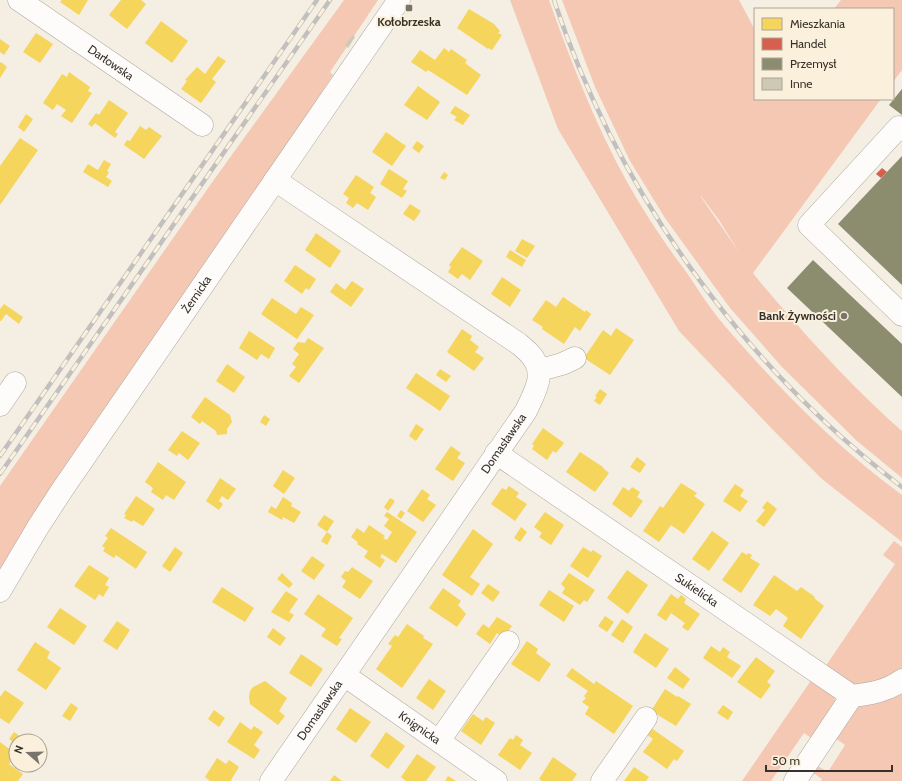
<svg xmlns="http://www.w3.org/2000/svg" width="902" height="781" viewBox="0 0 902 781" font-family="Cabin,sans-serif">
  <style>
    .green { fill: #f5c8b4; fill-rule: evenodd }
    .homes { fill: #f6d55c }
    .shops { fill: #d6604d }
    .industry { fill: #8c8c6e }
    .building { fill: #cdc9b5 }
    .lines { fill: none; stroke-linecap: round; stroke-linejoin: round }
    .minor-casing { stroke: #aca8a0; stroke-width: 23 }
    .minor { stroke: #fdfcfb; stroke-width: 22 }
    .rail-casing { stroke: #c2c0be; stroke-width: 4.5 }
    .rail { stroke: #fbf0dc; stroke-width: 3; stroke-dasharray: 9; stroke-linecap: butt }
    .poi-dot { fill: #78736b; stroke: #fbf0dc; stroke-width: 1.5 }
    .labels { text-anchor: middle; stroke-width: 4; stroke-linejoin: round; paint-order: stroke }
    .poi-label { font-size: 12px; font-weight: bold; fill: #36312a; stroke: #fbf0dc }
    .street-label { font-size: 12px; fill: #36312a; stroke: #fbf0dc }
  </style>
  <rect width="100%" height="100%" fill="#f4eee3"/>
  <g class="green">
    <polygon points="344,0 378,0 330,72 333,75 0,572 0,486 213,181"/>
    <path d="M 510,0 L 549,0 C 571,62 595,124 627,182 C 645,214 665,244 687,273 C 697,288 708,305 719,319 C 774,384 834,445 902,495 L 902,542 L 822,479 L 774,431 L 679,331 L 558,129 Z"/>
    <path d="M 562,0 L 739,0 L 755,30 L 755,99 L 881,99 L 753,273 C 770,295 789,315 807,336 C 837,369 868,401 902,431 L 902,478 L 857,441 L 782,367 L 730,308 L 665,218 L 630,161 L 595,87 ZM 701,196 L 719,220 L 739,252 L 701,197 Z"/>
    <polygon points="841,0 902,0 902,70 893,82 893,9 834,9"/>
    <polygon points="894,541 902,547 902,670 891,678 859,685 844,683 823,670 895,564 883,555"/>
    <polygon points="812,679 834,695 836,706 814,740 804,733 771,781 742,781"/>
    <polygon points="902,689 902,781 821,781 822,779 812,772 816,765 828,772 845,745 835,738 856,707 860,705"/>
  </g>
  <g class="homes">
    <polygon points="62,0 88,0 79,15 60,2"/>
    <polygon points="121,0 141,0 146,4 127,29 109,15"/>
    <polygon points="469,9 494,24 500,31 498,33 502,35 492,50 488,48 488,49 457,28"/>
    <polygon points="161,21 188,41 172,63 145,43"/>
    <polygon points="36,33 53,44 40,63 23,52"/>
    <polygon points="0,39 10,46 4,55 0,52"/>
    <polygon points="444,48 449,52 451,49 467,60 465,63 481,75 467,95 428,70 426,72 411,62 420,50 435,60"/>
    <polygon points="218,56 226,61 212,79 216,82 201,103 181,89 187,81 185,80 197,67 205,74"/>
    <polygon points="1,62 7,67 0,78 0,63"/>
    <polygon points="69,72 90,87 88,91 92,93 72,123 61,116 66,110 57,104 53,110 43,103 62,74 67,77"/>
    <polygon points="418,86 440,102 427,120 404,105"/>
    <polygon points="109,100 128,113 115,132 118,134 115,138 95,123 92,127 88,124 96,113 99,115"/>
    <polygon points="455,106 470,115 463,125 454,120 457,117 450,113"/>
    <polygon points="26,114 33,119 24,132 18,127"/>
    <polygon points="140,126 146,130 149,127 162,136 144,159 124,145 127,140 130,141"/>
    <polygon points="386,132 406,146 392,166 372,152"/>
    <polygon points="20,138 38,150 0,205 0,166"/>
    <polygon points="417,141 424,146 419,153 412,148"/>
    <polygon points="104,160 111,164 107,171 109,172 106,177 112,181 108,187 83,172 88,164 98,170"/>
    <polygon points="389,169 408,181 403,189 407,191 402,198 380,184"/>
    <polygon points="444,172 448,175 445,180 440,178"/>
    <polygon points="356,175 374,187 370,193 376,197 368,210 357,203 353,208 346,203 349,198 343,194"/>
    <polygon points="410,204 421,211 414,221 403,214"/>
    <polygon points="316,233 341,251 330,268 305,250"/>
    <polygon points="522,239 535,246 527,258 515,251"/>
    <polygon points="462,247 483,261 470,280 462,274 458,279 448,272 451,267 449,265"/>
    <polygon points="510,250 526,260 522,267 506,257"/>
    <polygon points="295,265 316,279 309,290 306,288 302,294 284,281"/>
    <polygon points="502,277 521,290 510,307 491,294"/>
    <polygon points="352,281 364,289 351,307 330,292 336,283 345,290"/>
    <polygon points="563,297 585,312 586,310 591,314 580,331 575,327 564,344 542,329 543,327 532,320 546,300 556,307"/>
    <polygon points="272,298 296,314 301,307 314,315 297,339 261,314"/>
    <polygon points="4,304 23,317 19,324 6,314 1,321 0,321 0,309"/>
    <polygon points="616,328 634,340 610,375 584,358 603,330 611,336"/>
    <polygon points="462,329 472,336 470,340 479,347 475,352 484,358 474,371 447,352"/>
    <polygon points="249,331 275,348 269,359 261,354 257,360 239,348"/>
    <polygon points="308,338 324,348 299,383 289,376 296,367 292,364 299,354 293,349 298,342 305,343"/>
    <polygon points="227,364 245,377 234,393 216,381"/>
    <polygon points="440,369 451,376 446,382 436,375"/>
    <polygon points="416,373 450,396 440,411 406,388"/>
    <polygon points="600,389 607,394 600,405 594,401 597,397 595,396"/>
    <polygon points="205,397 230,415 232,422 227,429 227,434 217,435 216,431 202,421 200,424 191,417"/>
    <polygon points="264,415 270,419 266,426 260,422"/>
    <polygon points="416,424 424,429 416,441 409,436"/>
    <polygon points="543,428 564,443 556,453 553,451 547,460 532,449 534,446 532,444"/>
    <polygon points="182,431 200,443 188,460 179,453 177,456 168,450"/>
    <polygon points="451,446 461,453 457,458 465,463 453,481 435,469"/>
    <polygon points="580,452 603,467 603,468 609,473 595,492 566,472"/>
    <polygon points="637,457 646,464 640,473 630,467"/>
    <polygon points="158,462 186,482 174,500 166,495 163,500 151,492 153,488 145,482"/>
    <polygon points="283,470 295,478 284,494 273,486"/>
    <polygon points="220,478 236,489 228,500 222,496 219,501 223,504 219,510 206,501"/>
    <polygon points="681,483 697,493 694,496 705,504 684,534 671,525 659,542 643,531 660,506 663,508"/>
    <polygon points="735,484 744,490 740,496 748,501 740,512 723,501"/>
    <polygon points="509,486 519,493 516,497 527,504 515,521 491,504 502,488 506,490"/>
    <polygon points="623,487 629,491 632,487 640,492 637,497 643,501 631,518 612,504"/>
    <polygon points="422,489 430,495 427,499 436,505 423,522 407,511"/>
    <polygon points="136,496 155,509 143,526 133,520 132,522 124,518 126,515 124,514"/>
    <polygon points="283,497 292,503 291,506 301,512 294,523 283,517 282,520 268,512 271,506 276,509"/>
    <polygon points="390,498 395,501 388,511 384,507"/>
    <polygon points="767,501 777,509 764,527 756,521 765,510 762,508"/>
    <polygon points="401,510 405,513 401,519 397,516"/>
    <polygon points="387,512 417,532 396,563 382,554 380,557 385,560 380,568 364,557 368,551 357,544 358,542 351,537 357,528 364,533 369,525 385,536 383,538 387,540 392,532 384,526 389,519 384,516"/>
    <polygon points="545,512 564,525 551,545 539,537 542,533 534,527"/>
    <polygon points="324,515 334,521 327,532 317,525"/>
    <polygon points="521,527 527,532 520,542 514,538"/>
    <polygon points="111,528 147,552 136,569 116,555 114,558 103,551 105,548 102,546 108,538 105,536"/>
    <polygon points="473,529 493,544 470,577 480,584 472,596 442,575"/>
    <polygon points="712,531 729,543 709,571 692,559"/>
    <polygon points="327,532 332,536 327,545 321,541"/>
    <polygon points="175,547 183,553 170,572 162,566"/>
    <polygon points="583,547 591,552 593,550 602,556 588,578 570,566"/>
    <polygon points="742,552 747,555 748,553 752,555 750,558 760,564 741,593 722,580"/>
    <polygon points="312,556 325,565 314,580 301,571"/>
    <polygon points="89,565 109,578 105,585 109,587 103,597 99,594 95,600 74,586"/>
    <polygon points="352,567 373,581 360,599 342,587 346,581 341,577 345,571 348,572"/>
    <polygon points="627,570 648,585 628,614 607,598"/>
    <polygon points="282,573 293,584 289,588 277,579"/>
    <polygon points="569,573 595,590 587,602 584,600 580,605 562,593 565,588 561,584"/>
    <polygon points="774,575 797,591 801,587 815,597 814,598 824,606 801,639 783,626 788,618 776,609 770,616 753,605"/>
    <polygon points="488,584 500,592 493,602 481,593"/>
    <polygon points="222,587 254,608 245,622 212,602"/>
    <polygon points="443,588 461,601 458,605 466,614 457,627 429,608"/>
    <polygon points="549,590 574,606 564,622 539,605"/>
    <polygon points="286,591 298,599 289,612 294,615 289,622 271,612"/>
    <polygon points="318,594 353,618 339,638 342,639 337,646 321,636 326,629 304,614"/>
    <polygon points="671,594 678,599 681,595 686,599 684,603 700,614 688,631 682,627 685,623 671,613 666,621 657,615"/>
    <polygon points="60,608 87,626 74,645 47,627"/>
    <polygon points="605,616 614,622 607,632 598,626"/>
    <polygon points="497,617 512,626 503,638 497,633 490,644 476,634 483,624 489,628"/>
    <polygon points="622,619 633,627 623,643 611,635"/>
    <polygon points="117,621 130,630 117,650 103,641"/>
    <polygon points="407,624 424,636 423,638 433,644 402,688 376,669 392,646 388,644 395,635 398,637"/>
    <polygon points="273,628 286,638 280,646 267,637"/>
    <polygon points="645,633 669,649 656,668 633,652"/>
    <polygon points="527,641 538,649 536,653 551,664 539,682 511,664"/>
    <polygon points="35,642 50,652 47,658 61,668 46,690 17,670"/>
    <polygon points="711,646 720,652 723,647 730,652 727,657 741,666 732,678 703,658"/>
    <polygon points="301,654 323,669 311,687 289,673"/>
    <polygon points="756,657 775,671 767,682 771,685 761,699 737,682"/>
    <polygon points="675,667 690,679 683,689 667,678"/>
    <polygon points="572,668 594,684 596,681 633,706 614,734 585,714 589,707 582,702 586,698 584,696 588,691 566,676"/>
    <polygon points="429,679 446,691 433,710 416,698"/>
    <polygon points="265,681 287,698 279,711 285,716 278,725 250,704 249,697 250,691 253,687"/>
    <polygon points="665,689 677,697 678,696 691,704 676,726 651,711"/>
    <polygon points="5,690 24,703 9,724 0,718 0,697"/>
    <polygon points="71,703 78,708 70,721 62,716"/>
    <polygon points="723,705 733,712 728,720 717,713"/>
    <polygon points="350,708 371,722 356,743 336,729"/>
    <polygon points="214,710 225,718 219,727 208,719"/>
    <polygon points="473,714 483,721 486,717 495,723 481,745 461,731"/>
    <polygon points="240,722 251,730 254,726 263,732 254,745 260,750 254,759 227,742"/>
    <polygon points="647,725 684,751 677,761 674,759 667,769 643,752 653,739 642,731"/>
    <polygon points="14,732 25,740 24,741 16,741 16,744 9,739"/>
    <polygon points="386,732 405,746 388,769 370,756"/>
    <polygon points="516,735 523,740 520,745 532,753 520,770 498,755 510,738 513,740"/>
    <polygon points="0,742 16,754 9,764 23,774 18,781 0,781"/>
    <polygon points="417,754 436,767 426,781 406,781 401,777"/>
    <polygon points="553,757 577,774 572,781 542,781 539,779"/>
    <polygon points="217,758 226,764 229,760 239,767 231,780 232,781 210,781 205,777"/>
    <polygon points="634,767 649,777 646,781 624,781"/>
    <polygon points="334,775 342,781 330,781"/>
    <polygon points="448,776 456,781 445,781"/>
  </g>
  <polygon class="shops" points="882,168 887,172 881,178 876,174"/>
  <g class="industry">
    <polygon points="902,89 902,115 889,105"/>
    <polygon points="902,156 902,285 838,224"/>
    <polygon points="813,260 902,344 902,397 787,288"/>
  </g>
  <polygon class="building" points="353,35 355,37 348,48 345,45"/>
  <g class="lines">
    <g class="minor-casing">
      <g id="minor">
        <path id="s1" d="M 19,0 L 202,125"/>
        <polyline points="902,130 899,127 809,225 902,315"/>
        <polyline points="540,370 562,364 575,358"/>
        <polyline points="0,405 15,383"/>
        <path id="s2" d="M 496,453 L 852,696 C 870,694 887,691 902,680"/>
        <path id="s3" d="M 0,591 L 38,527 L 62,490 L 399,0"/>
        <path id="s4" d="M 344,675 L 496,781"/>
        <polyline points="439,741 508,642"/>
        <path id="s5" d="M 271,781 L 526,411 C 534,393 546,376 533,358 C 530,353 524,348 519,344 L 275,180"/>
        <polyline points="602,781 646,718"/>
        <polyline points="795,781 852,696"/>
      </g>
    </g>
    <use href="#minor" class="minor"/>
    <g class="rail-casing">
      <g id="rail">
        <path d="M 554,0 C 617,191 742,365 902,487"/>
        <polyline points="0,456 317,0"/>
        <polyline points="0,474 330,0"/>
      </g>
    </g>
    <use href="#rail" class="rail"/>
  </g>
  <g class="poi-dot">
    <rect x="405" y="4" width="8" height="8" rx="2"/>
    <circle cx="844" cy="316" r="4"/>
  </g>
  <g class="labels">
    <g class="poi-label">
      <text x="409" y="26">Kołobrzeska</text>
      <text x="836" y="320" text-anchor="end">Bank Żywności</text>
    </g>
    <g class="street-label">
      <text dy="4" stroke="none"><textPath href="#s1" startOffset="111">Darłowska</textPath></text>
      <text dy="4" stroke="none"><textPath href="#s3" startOffset="356">Żernicka</textPath></text>
      <text dy="4" stroke="none"><textPath href="#s5" startOffset="410">Domasławska</textPath></text>
      <text dy="4" stroke="none"><textPath href="#s2" startOffset="243">Sukielicka</textPath></text>
      <text dy="4" stroke="none"><textPath href="#s5" startOffset="86">Domasławska</textPath></text>
      <text dy="4" stroke="none"><textPath href="#s4" startOffset="92">Knignicka</textPath></text>
    </g>
  </g>
  <rect x="754" y="8" width="140" height="92" fill="#fbf0dc" stroke="#aca495"/>
  <rect x="762" y="18" width="20" height="12" fill="#f6d55c" stroke="#aca495"/>
  <text x="790" y="28" font-size="12" fill="#36312a">Mieszkania</text>
  <rect x="762" y="38" width="20" height="12" fill="#d6604d" stroke="#aca495"/>
  <text x="790" y="48" font-size="12" fill="#36312a">Handel</text>
  <rect x="762" y="58" width="20" height="12" fill="#8c8c6e" stroke="#aca495"/>
  <text x="790" y="68" font-size="12" fill="#36312a">Przemysł</text>
  <rect x="762" y="78" width="20" height="12" fill="#cdc9b5" stroke="#aca495"/>
  <text x="790" y="88" font-size="12" fill="#36312a">Inne</text>
  <g transform="translate(28 753) rotate(290)"><circle r="19" fill="#fbf0dc" stroke="#aca495"/>
  <path d="M0-3L7 15L0 10L-7 15Z" fill="#78736b"/>
  <text y="-6" font-size="11" font-weight="bold" text-anchor="middle" fill="#36312a">N</text>
  </g>
  <path d="M766 765v6h126v-6" fill="none" stroke="#36312a" stroke-width="2"/>
  <text x="772" y="765" font-size="12" fill="#36312a" stroke="#fbf0dc" stroke-width="3" paint-order="stroke">50 m</text>
</svg>
